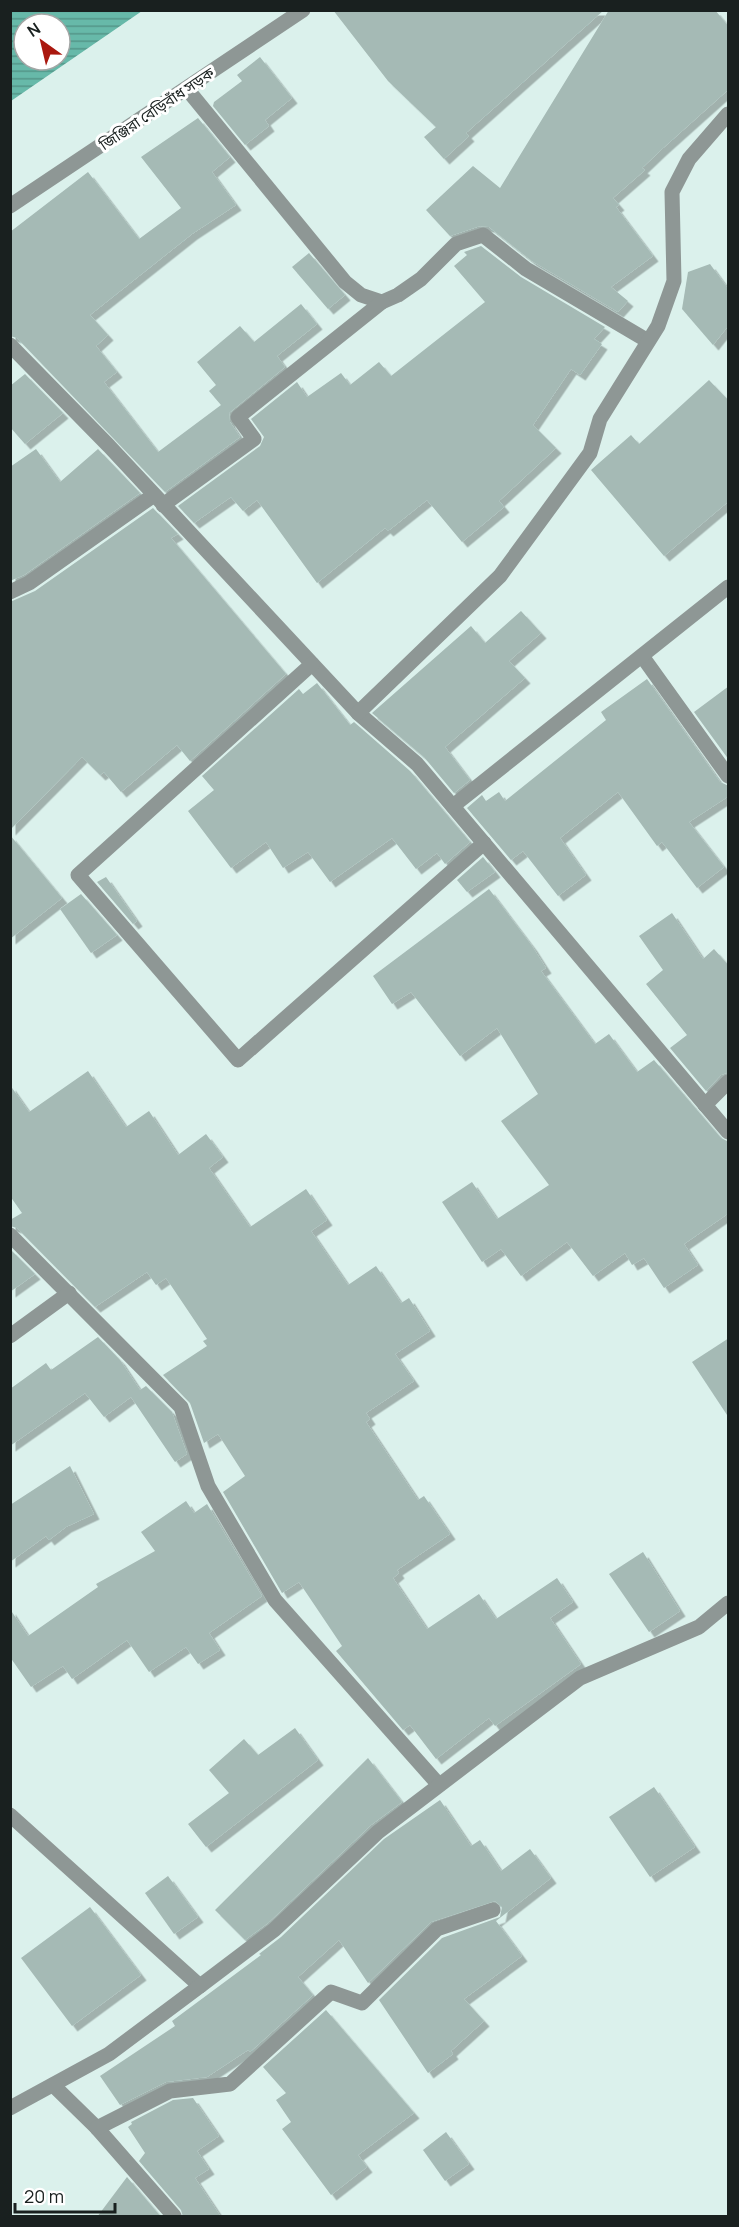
<svg xmlns="http://www.w3.org/2000/svg" width="739" height="2227" viewBox="0 0 739 2227" font-family="Manrope,'Noto Sans Bengali',sans-serif">
  <style>
    .water { fill: url(#water-rules); fill-rule: evenodd }
    .building { fill: #a5bab5; filter: url(#shadow) }
    .lines { fill: none; stroke-linecap: round; stroke-linejoin: round }
    .minor { stroke: #8e9795; stroke-width: 15 }
    .labels { text-anchor: middle; stroke-width: 6; stroke-linejoin: round; paint-order: stroke }
    .street-label { font-size: 15px; fill: #19201f; stroke: #fff }
  </style>
  <defs>
    <pattern id="water-rules" width="6" height="5" patternUnits="userSpaceOnUse" patternTransform="scale(1.5)"><rect width="6" height="5" fill="#67b9a9"/><path d="M0 2.5h6" fill="none" stroke="#549689"/></pattern>
    <filter id="shadow"><feDropShadow dx="5.5" dy="5.5" stdDeviation="0" flood-color="#0004"/></filter>
  </defs>
  <rect width="100%" height="100%" fill="#dbf1ec"/>
  <path class="water" d="M 11,10 L 142,10 L 142,11 L 11,101 ZM 24,24 L 60,24 L 60,60 L 24,60 Z"/>
  <g class="building">
    <polygon points="333,10 604,10 466,133 469,136 444,159 424,137 436,127 388,81"/>
    <polygon points="609,10 715,10 729,27 729,89 662,149 642,168 645,170 613,198 619,205 616,207 653,256 611,287 628,301 618,312 532,261 489,227 480,226 450,236 426,210 473,166 500,188"/>
    <polygon points="260,57 292,98 265,120 269,126 245,145 213,106 214,102 242,81 237,75"/>
    <polygon points="198,118 230,157 212,172 236,205 192,234 90,315 108,335 96,346 117,372 104,382 158,452 221,405 209,391 216,385 197,362 240,326 254,342 301,304 317,324 277,356 285,367 229,413 230,422 240,437 165,492 17,338 10,336 10,232 88,172 139,239 181,208 141,157"/>
    <polygon points="481,246 521,277 605,327 594,339 602,344 580,375 571,369 533,425 556,448 499,501 504,507 462,542 427,500 388,531 385,528 317,583 257,500 243,511 231,497 194,523 178,506 260,446 264,437 251,419 297,382 307,397 341,373 350,385 379,362 391,376 485,302 454,266 467,255 464,252"/>
    <polygon points="309,253 345,295 328,309 292,267"/>
    <polygon points="710,264 729,290 729,325 713,345 682,309 688,272"/>
    <polygon points="25,374 63,413 25,444 10,427 10,386"/>
    <polygon points="709,380 729,401 729,501 664,556 591,470 631,435 639,444"/>
    <polygon points="36,449 60,482 98,449 140,493 24,575 10,581 10,467"/>
    <polygon points="153,508 178,534 171,538 286,674 190,761 177,745 121,792 104,772 100,775 82,757 10,830 10,602 35,591"/>
    <polygon points="521,611 541,633 509,661 525,678 445,747 470,780 454,793 424,757 372,713 471,626 485,643"/>
    <polygon points="647,679 720,782 729,786 729,796 689,822 724,867 697,888 662,842 657,846 618,792 560,838 586,875 558,896 523,851 511,860 467,808 482,795 486,801 499,792 505,801 606,720 601,712"/>
    <polygon points="317,683 350,725 354,722 410,771 470,842 445,864 437,853 416,869 392,838 330,882 308,852 283,868 266,842 231,868 188,811 214,790 202,776 299,689 303,694"/>
    <polygon points="729,686 729,760 694,712"/>
    <polygon points="10,835 62,898 10,939"/>
    <polygon points="483,857 495,872 467,892 457,880"/>
    <polygon points="106,877 137,921 133,924 97,882"/>
    <polygon points="489,889 532,946 546,968 541,971 595,1044 609,1034 637,1072 654,1060 721,1138 729,1142 729,1213 684,1244 698,1265 664,1288 644,1258 632,1265 625,1253 593,1276 567,1242 521,1276 501,1249 482,1262 442,1202 472,1182 497,1219 549,1185 501,1121 538,1094 497,1028 460,1056 411,992 392,1004 373,976"/>
    <polygon points="81,894 117,935 91,953 60,909"/>
    <polygon points="672,913 703,959 714,949 729,966 729,1072 721,1075 706,1091 670,1048 687,1035 646,984 663,970 639,936"/>
    <polygon points="88,1071 126,1127 149,1111 178,1155 206,1134 223,1157 209,1168 250,1227 306,1189 327,1220 311,1231 348,1285 376,1266 401,1303 409,1298 430,1331 395,1354 414,1381 366,1413 370,1419 366,1422 418,1500 424,1496 450,1534 397,1570 399,1573 393,1578 427,1629 479,1594 496,1619 557,1578 573,1602 550,1618 581,1664 495,1726 489,1718 436,1759 410,1725 403,1730 336,1651 342,1646 299,1582 282,1593 223,1492 245,1476 218,1434 204,1443 190,1403 163,1375 207,1346 203,1341 207,1339 166,1278 156,1285 147,1272 95,1307 17,1228 10,1226 10,1220 22,1213 10,1196 10,1085 29,1112"/>
    <polygon points="10,1249 35,1274 10,1292"/>
    <polygon points="98,1337 120,1360 140,1390 146,1386 172,1412 187,1454 175,1462 131,1397 104,1417 85,1393 10,1446 10,1389 46,1363 51,1370"/>
    <polygon points="729,1338 729,1418 692,1362"/>
    <polygon points="70,1466 94,1514 66,1527 49,1540 46,1536 10,1562 10,1505"/>
    <polygon points="186,1501 194,1513 207,1504 262,1596 209,1633 220,1650 198,1664 186,1647 149,1672 127,1640 72,1679 63,1666 31,1687 10,1657 10,1609 28,1636 98,1587 96,1584 155,1551 141,1532"/>
    <polygon points="643,1552 680,1611 649,1632 609,1574"/>
    <polygon points="295,1728 318,1760 206,1847 188,1824 229,1793 209,1770 244,1739 258,1755"/>
    <polygon points="368,1758 402,1802 371,1825 268,1923 245,1940 215,1910"/>
    <polygon points="654,1787 695,1847 650,1877 609,1817"/>
    <polygon points="440,1800 471,1846 480,1840 501,1871 530,1849 551,1878 496,1921 522,1956 464,1999 484,2021 451,2051 453,2054 428,2073 379,2000 442,1938 500,1917 502,1907 495,1901 431,1922 368,1983 339,1940 298,1977 313,1995 250,2052 248,2050 207,2077 166,2082 120,2105 100,2076 175,2026 172,2021 261,1955 259,1954 281,1937 384,1839"/>
    <polygon points="168,1876 198,1917 174,1934 145,1893"/>
    <polygon points="90,1907 141,1975 72,2026 21,1958"/>
    <polygon points="326,2010 414,2113 358,2155 367,2167 331,2195 282,2129 291,2122 276,2100 286,2093 263,2067"/>
    <polygon points="193,2098 219,2136 197,2151 209,2169 195,2178 221,2217 183,2217 181,2210 139,2161 145,2153 128,2127 132,2124 131,2122 173,2100"/>
    <polygon points="446,2132 469,2164 445,2181 423,2150"/>
    <polygon points="127,2177 161,2217 97,2217"/>
  </g>
  <g class="lines">
    <g class="minor">
      <polyline points="187,89 345,282 361,295 382,302 398,295 421,279 456,244 483,235 526,269 648,341"/>
      <polyline points="10,206 303,10"/>
      <polyline points="10,345 109,446 358,713 417,764 728,1132"/>
      <polyline points="163,505 254,439 238,417 382,302"/>
      <polyline points="10,592 29,583 154,495"/>
      <polyline points="642,656 728,776"/>
      <polyline points="312,664 78,875 238,1060 484,843"/>
      <polyline points="358,713 500,576 590,453 600,419 658,326 674,281 672,192 689,159 728,114"/>
      <polyline points="453,806 728,587"/>
      <polyline points="705,1105 728,1082"/>
      <polyline points="10,1235 181,1407 208,1486 275,1600 439,1785"/>
      <polyline points="10,1336 69,1293"/>
      <polyline points="10,1815 200,1986"/>
      <polyline points="53,2085 97,2128 174,2216"/>
      <polyline points="10,2108 109,2054 200,1986 274,1930 378,1832 580,1678 699,1627 728,1603"/>
      <polyline points="97,2128 170,2091 230,2084 331,1992 362,2003 437,1929 493,1910"/>
    </g>
  </g>
  <g class="labels">
    <g class="street-label">
      <text transform="translate(157 109) rotate(-34)" y="5">জিঞ্জিরা বেড়িবাঁধ সড়ক</text>
    </g>
  </g>
  <rect width="739" height="2227" fill="none" stroke="#19201f" stroke-width="24"/>
  <g transform="translate(42 42) rotate(326)"><circle r="28" fill="#ffffff" stroke="#a3a6a5" stroke-width="1.5"/>
  <path d="M0-4.5L10 22L0 15L-10 22Z" fill="#aa180f"/>
  <text y="-9" font-size="16" font-weight="bold" text-anchor="middle" fill="#19201f">N</text>
  </g>
  <path d="M15 2203v9h100v-9" fill="none" stroke="#19201f" stroke-width="3"/>
  <text x="24" y="2203" font-size="18" fill="#19201f" stroke="#ffffff" stroke-width="4.5" paint-order="stroke">20 m</text>
</svg>
